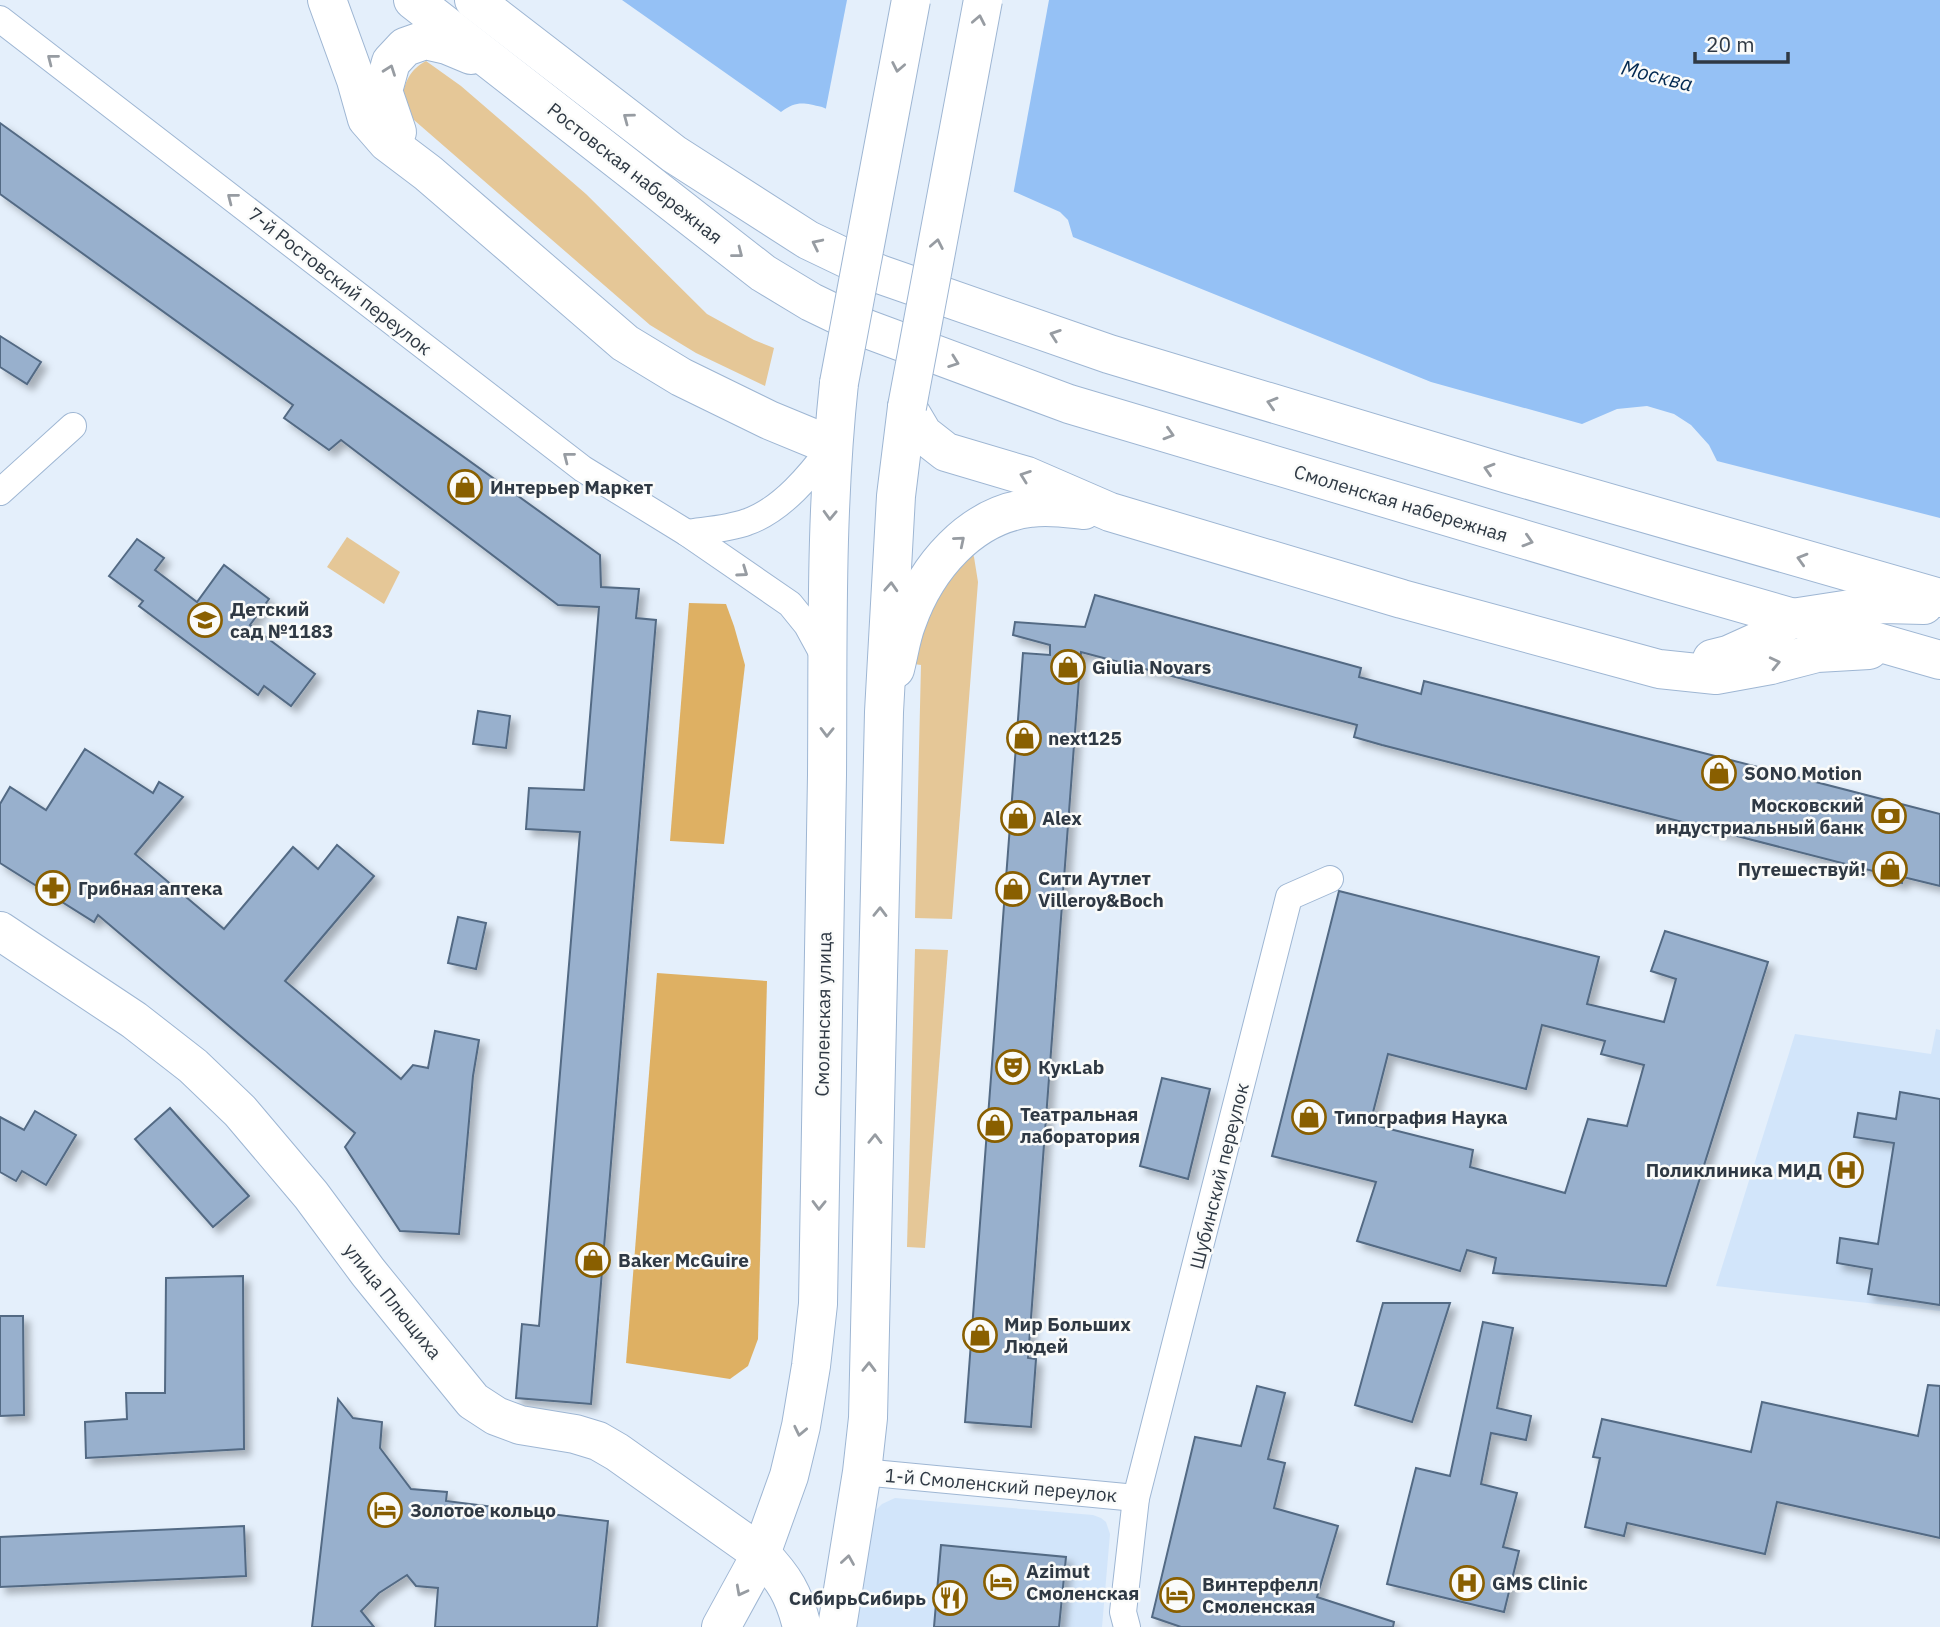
<svg xmlns="http://www.w3.org/2000/svg" width="1940" height="1627" viewBox="0 0 1940 1627" font-family="'IBM Plex Sans',sans-serif">
  <style>
    .built { fill: #d2e5fa }
    .green { fill: #e5c797 }
    .forest { fill: #deb063 }
    .water { fill: #95c1f5 }
    .pier { fill: #e4effb }
    .building { fill: #98b0cd; stroke: #536a84; stroke-width: 2; fill-rule: evenodd; filter: url(#shadow) }
    .lines { fill: none; stroke-linecap: round; stroke-linejoin: round }
    .street-casing { stroke: #9eb6d3; stroke-width: 28 }
    .secondary-casing { stroke: #9eb6d3; stroke-width: 40 }
    .primary-casing { stroke: #9eb6d3; stroke-width: 40 }
    .street { stroke: #fff; stroke-width: 26 }
    .secondary { stroke: #fff; stroke-width: 38 }
    .primary { stroke: #fff; stroke-width: 38 }
    .primary-bridge-casing { stroke: #9eb6d3; stroke-width: 40; stroke-linecap: butt }
    .primary-bridge { stroke: #fff; stroke-width: 38 }
    .oneway { stroke: #979ca2 }
    .labels { text-anchor: middle; stroke-width: 5; stroke-linejoin: round; paint-order: stroke }
    .street-label { font-size: 19px; fill: #2f3944; stroke: #fafbfa }
    .poi-label { font-size: 19px; font-weight: bold; fill: #2f3944; stroke: #fafbfa; text-anchor: start }
    .water-label { font-size: 21px; font-style: italic; fill: #032a52; stroke: #fafbfa }
  </style>
  <defs>
    <filter id="shadow"><feDropShadow dx="6" dy="6" stdDeviation="3.5" flood-color="#0004"/></filter>
  </defs>
  <rect width="100%" height="100%" fill="#e4effb"/>
  <g class="built">
    <polygon points="1936,1029 1940,1030 1940,1311 1716,1286 1795,1034 1931,1054"/>
    <polygon points="895,1498 1093,1515 1101,1518 1106,1522 1110,1534 1102,1627 857,1627 875,1511 882,1504"/>
  </g>
  <g class="green">
    <path d="M 426,61 L 461,86 L 586,194 L 707,314 L 754,340 L 774,348 L 765,386 L 696,353 L 650,325 L 414,120 L 401,100 C 405,83 409,70 426,61 Z"/>
    <polygon points="347,537 400,572 384,604 327,567"/>
    <polygon points="969,546 974,557 978,582 952,919 915,918 921,665 914,664 931,595"/>
    <polygon points="915,949 948,950 925,1248 907,1247"/>
  </g>
  <g class="forest">
    <polygon points="689,603 726,604 734,626 745,665 724,844 670,841"/>
    <polygon points="657,973 767,981 758,1339 748,1366 730,1379 626,1363"/>
  </g>
  <path class="water" d="M 622,0 L 1940,0 L 1940,518 L 1717,461 L 1709,445 L 1691,425 L 1674,414 L 1647,406 L 1617,409 L 1582,424 L 1431,382 L 1073,237 L 1068,220 L 1060,212 L 822,107 C 804,103 797,100 781,112 Z"/>
  <polygon class="pier" points="847,0 1049,0 1013,195 825,113"/>
  <g class="building">
    <polygon points="0,123 600,555 601,587 639,589 636,618 656,620 591,1404 516,1398 522,1324 539,1326 580,832 526,829 529,788 584,790 599,607 558,605 341,440 329,450 284,418 293,405 0,194"/>
    <polygon points="0,336 41,362 27,384 0,367"/>
    <polygon points="137,539 164,558 155,570 197,602 224,565 269,599 250,625 315,674 291,706 264,686 258,695 139,606 143,601 109,576"/>
    <polygon points="1095,595 1361,668 1359,677 1396,687 1421,694 1424,681 1940,814 1940,886 1903,877 1902,883 1877,877 1877,872 1382,745 1354,737 1357,725 1081,652 1028,1358 1036,1359 1031,1427 965,1422 1023,653 1050,655 1050,645 1013,635 1015,622 1085,627"/>
    <polygon points="478,711 510,716 506,748 473,744"/>
    <polygon points="85,749 153,793 159,782 183,797 135,854 224,929 293,847 318,869 337,845 374,876 285,981 401,1079 413,1065 428,1068 435,1031 479,1040 473,1076 459,1234 400,1231 345,1147 355,1133 98,915 94,922 0,863 0,804 10,787 46,810"/>
    <path d="M 1339,891 L 1599,957 L 1587,1004 L 1664,1022 L 1676,979 L 1651,971 L 1665,931 L 1768,962 L 1666,1286 L 1493,1273 L 1496,1258 L 1467,1250 L 1460,1271 L 1357,1241 L 1376,1182 L 1272,1156 ZM 1542,1025 L 1605,1041 L 1601,1054 L 1644,1065 L 1627,1126 L 1588,1119 L 1565,1193 L 1470,1167 L 1473,1150 L 1370,1124 L 1388,1054 L 1526,1089 Z"/>
    <polygon points="458,917 486,923 476,969 448,963"/>
    <polygon points="1162,1078 1210,1089 1188,1179 1140,1166"/>
    <polygon points="1900,1092 1940,1099 1940,1305 1868,1294 1872,1269 1837,1263 1840,1238 1878,1244 1894,1143 1854,1137 1858,1113 1896,1119"/>
    <polygon points="170,1108 249,1196 213,1227 135,1139"/>
    <polygon points="35,1111 76,1135 46,1185 22,1171 16,1181 0,1172 0,1117 24,1130"/>
    <polygon points="243,1276 244,1449 86,1458 85,1422 127,1419 126,1393 165,1393 166,1278"/>
    <polygon points="1383,1303 1450,1303 1412,1422 1355,1405"/>
    <polygon points="0,1316 23,1316 24,1415 0,1416"/>
    <polygon points="1483,1322 1513,1328 1497,1408 1531,1416 1526,1440 1491,1433 1481,1484 1517,1493 1503,1547 1519,1551 1504,1612 1387,1584 1416,1468 1450,1476"/>
    <polygon points="1928,1385 1940,1386 1940,1538 1777,1502 1765,1554 1627,1523 1624,1536 1585,1527 1600,1458 1593,1457 1602,1419 1751,1452 1762,1402 1918,1436"/>
    <polygon points="1257,1386 1285,1393 1268,1459 1285,1463 1274,1508 1338,1526 1317,1597 1394,1622 1393,1627 1181,1627 1152,1617 1195,1437 1241,1446"/>
    <polygon points="338,1399 353,1418 382,1422 380,1448 411,1489 447,1492 446,1501 608,1521 597,1627 435,1627 438,1588 416,1586 407,1575 379,1593 361,1611 374,1627 312,1627"/>
    <polygon points="244,1526 246,1576 0,1587 0,1537"/>
    <polygon points="941,1545 1066,1557 1059,1627 934,1627"/>
  </g>
  <g class="lines">
    <g class="street-casing">
      <g id="street">
        <polyline points="0,19 583,469 687,533 790,604 807,625 825,658"/>
        <polyline points="0,492 73,426"/>
        <path d="M 687,533 C 707,530 728,529 747,522 C 782,510 811,474 832,446"/>
        <polyline points="862,1472 1136,1498"/>
        <polyline points="1127,1627 1123,1612 1136,1498 1289,897 1330,879"/>
      </g>
    </g>
    <g class="secondary-casing">
      <g id="secondary">
        <polyline points="327,0 356,80 367,119 387,142 428,173 625,343 681,377 769,420 832,446"/>
        <polyline points="413,0 763,273 811,302 867,329 1069,404 1661,580 1940,660"/>
        <polyline points="474,0 674,154 808,240 879,274 1109,354 1508,474 1940,598"/>
        <polyline points="397,132 383,91 391,62 405,47 425,40 447,45 471,55"/>
        <polyline points="907,407 923,434 946,452 1027,476 1110,512 1402,599 1659,669 1716,675 1771,665 1817,653 1869,650"/>
        <polyline points="1712,659 1728,655 1759,641 1792,618 1883,604 1924,605"/>
        <path d="M 895,669 C 899,654 901,637 907,622 C 926,568 970,515 1030,508 C 1048,505 1066,508 1084,510"/>
        <path d="M 0,931 L 134,1020 L 193,1066 L 240,1111 L 311,1195 L 368,1272 L 473,1401 L 496,1416 L 520,1425 L 575,1434 L 598,1441 L 617,1452 L 761,1554 C 784,1578 794,1594 802,1627"/>
      </g>
    </g>
    <g class="primary-casing">
      <g id="primary">
        <path d="M 721,1627 L 761,1554 L 789,1476 L 801,1426 L 811,1366 L 818,1304 C 821,1127 825,951 827,775 C 828,644 825,513 839,383"/>
        <polyline points="837,1627 862,1472 868,1418 884,712 896,496 907,407"/>
      </g>
    </g>
    <use href="#street" class="street"/>
    <use href="#secondary" class="secondary"/>
    <use href="#primary" class="primary"/>
    <g class="primary-bridge-casing">
      <g id="primary-bridge">
        <polyline points="839,383 911,0"/>
        <polyline points="907,407 983,0"/>
      </g>
    </g>
    <use href="#primary-bridge" class="primary-bridge"/>
  </g>
  <defs><path id="oneway-chevron" d="M-2-3.5L2.5 0L-2 3.5" fill="none" stroke-width="1.6" stroke-linecap="round" stroke-linejoin="round" transform="scale(1.75)"/></defs>
  <g class="oneway">
    <use href="#oneway-chevron" transform="translate(979 20) rotate(-79)"/>
    <use href="#oneway-chevron" transform="translate(52 59) rotate(-142)"/>
    <use href="#oneway-chevron" transform="translate(898 67) rotate(101)"/>
    <use href="#oneway-chevron" transform="translate(390 70) rotate(-70)"/>
    <use href="#oneway-chevron" transform="translate(628 118) rotate(-143)"/>
    <use href="#oneway-chevron" transform="translate(232 198) rotate(-142)"/>
    <use href="#oneway-chevron" transform="translate(817 244) rotate(-154)"/>
    <use href="#oneway-chevron" transform="translate(937 244) rotate(-79)"/>
    <use href="#oneway-chevron" transform="translate(738 253) rotate(38)"/>
    <use href="#oneway-chevron" transform="translate(1055 335) rotate(-161)"/>
    <use href="#oneway-chevron" transform="translate(954 362) rotate(20)"/>
    <use href="#oneway-chevron" transform="translate(1272 403) rotate(-163)"/>
    <use href="#oneway-chevron" transform="translate(1169 434) rotate(17)"/>
    <use href="#oneway-chevron" transform="translate(568 457) rotate(-142)"/>
    <use href="#oneway-chevron" transform="translate(1489 469) rotate(-163)"/>
    <use href="#oneway-chevron" transform="translate(1025 476) rotate(-160)"/>
    <use href="#oneway-chevron" transform="translate(830 515) rotate(92)"/>
    <use href="#oneway-chevron" transform="translate(960 541) rotate(-40)"/>
    <use href="#oneway-chevron" transform="translate(1528 541) rotate(17)"/>
    <use href="#oneway-chevron" transform="translate(1802 559) rotate(-164)"/>
    <use href="#oneway-chevron" transform="translate(743 572) rotate(35)"/>
    <use href="#oneway-chevron" transform="translate(891 587) rotate(-87)"/>
    <use href="#oneway-chevron" transform="translate(1775 663) rotate(-13)"/>
    <use href="#oneway-chevron" transform="translate(827 732) rotate(91)"/>
    <use href="#oneway-chevron" transform="translate(880 912) rotate(-89)"/>
    <use href="#oneway-chevron" transform="translate(875 1139) rotate(-89)"/>
    <use href="#oneway-chevron" transform="translate(819 1205) rotate(91)"/>
    <use href="#oneway-chevron" transform="translate(869 1367) rotate(-89)"/>
    <use href="#oneway-chevron" transform="translate(800 1431) rotate(102)"/>
    <use href="#oneway-chevron" transform="translate(848 1560) rotate(-81)"/>
    <use href="#oneway-chevron" transform="translate(741 1591) rotate(118)"/>
  </g>
  <defs>
    <g id="shop-ring" transform="scale(1.75)"><circle r="9.5" fill="#fafbfa" stroke="#895f00" stroke-width="1.5"/><path d="M-5-2.5h2.3a2.7 3.5 0 0 1 5.4 0H5L5.5 6h-11ZM-1.5-2.5h3a1.5 2.3 0 0 0-3 0Z" fill="#895f00"/></g>
    <g id="school-ring" transform="scale(1.75)"><circle r="9.5" fill="#fafbfa" stroke="#895f00" stroke-width="1.5"/><path d="M0-5L7-2L0 1L-7-2ZM-4 1L0 2.5L4 1V4Q0 6-4 4Z" fill="#895f00"/></g>
    <g id="bank-ring" transform="scale(1.75)"><circle r="9.5" fill="#fafbfa" stroke="#895f00" stroke-width="1.5"/><path d="M-6-4H6V4H-6ZM0-2.3a2.3 2.3 0 1 0 0 4.6a2.3 2.3 0 1 0 0-4.6Z" fill="#895f00"/></g>
    <g id="pharmacy-ring" transform="scale(1.75)"><circle r="9.5" fill="#fafbfa" stroke="#895f00" stroke-width="1.5"/><path d="M-2-6h4v4h4v4h-4v4h-4v-4h-4v-4h4Z" fill="#895f00"/></g>
    <g id="theatre-ring" transform="scale(1.75)"><circle r="9.5" fill="#fafbfa" stroke="#895f00" stroke-width="1.5"/><path d="M-5-5.5Q0-4 5-5.5V0Q5 5 0 6Q-5 5-5 0ZM-3.3-2.5H-1v1.5H-3.3ZM1-2.5H3.3v1.5H1ZM-2.8 1Q0 5.5 2.8 1Z" fill="#895f00"/></g>
    <g id="hospital-ring" transform="scale(1.75)"><circle r="9.5" fill="#fafbfa" stroke="#895f00" stroke-width="1.5"/><path d="M-5-5h3v3.5h4V-5h3V5h-3V1.5h-4V5h-3Z" fill="#895f00"/></g>
    <g id="hotel-ring" transform="scale(1.75)"><circle r="9.5" fill="#fafbfa" stroke="#895f00" stroke-width="1.5"/><path d="M-6-4.5h1.5V1H6V5H4.5V3h-9V5H-6ZM-4 0a1.8 1.8 0 1 1 3.6 0ZM.5 0V-2.5h3Q6-2.5 6 0Z" fill="#895f00"/></g>
    <g id="restaurant-ring" transform="scale(1.75)"><circle r="9.5" fill="#fafbfa" stroke="#895f00" stroke-width="1.5"/><path d="M-5-6h1v4h1v-4h1v4h1v-4h1v5L-1.5 .5V6h-2V.5L-5-1ZM5-6V6H3V1.5H1.5Q1.5-4 5-6Z" fill="#895f00"/></g>
  </defs>
  <g fill-rule="evenodd">
    <use href="#shop-ring" x="465" y="487"/>
    <use href="#school-ring" x="205" y="620"/>
    <use href="#shop-ring" x="1068" y="667"/>
    <use href="#shop-ring" x="1024" y="738"/>
    <use href="#shop-ring" x="1719" y="773"/>
    <use href="#bank-ring" x="1889" y="816"/>
    <use href="#shop-ring" x="1018" y="818"/>
    <use href="#shop-ring" x="1890" y="869"/>
    <use href="#pharmacy-ring" x="53" y="888"/>
    <use href="#shop-ring" x="1013" y="889"/>
    <use href="#theatre-ring" x="1013" y="1067"/>
    <use href="#shop-ring" x="1309" y="1117"/>
    <use href="#shop-ring" x="995" y="1125"/>
    <use href="#hospital-ring" x="1846" y="1170"/>
    <use href="#shop-ring" x="593" y="1260"/>
    <use href="#shop-ring" x="980" y="1335"/>
    <use href="#hotel-ring" x="385" y="1510"/>
    <use href="#hotel-ring" x="1001" y="1582"/>
    <use href="#hospital-ring" x="1467" y="1583"/>
    <use href="#hotel-ring" x="1177" y="1595"/>
    <use href="#restaurant-ring" x="950" y="1598"/>
  </g>
  <g class="labels">
    <g class="street-label">
      <text transform="translate(635 173) rotate(38)" y="7">Ростовская набережная</text>
      <text transform="translate(340 281) rotate(38)" y="7">7-й Ростовский переулок</text>
      <text transform="translate(1401 503) rotate(17)" y="7">Смоленская набережная</text>
      <text transform="translate(823 1014) rotate(-89)" y="7">Смоленская улица</text>
      <text transform="translate(1219 1176) rotate(-76)" y="7">Шубинский переулок</text>
      <text transform="translate(393 1301) rotate(51)" y="7">улица Плющиха</text>
      <text transform="translate(1001 1485) rotate(5)" y="7">1-й Смоленский переулок</text>
    </g>
    <g class="poi-label">
      <text x="490" y="494">Интерьер Маркет</text>
      <text x="230" y="616">Детский<tspan x="230" dy="22">сад №1183</tspan></text>
      <text x="1092" y="674">Giulia Novars</text>
      <text x="1048" y="745">next125</text>
      <text x="1744" y="780">SONO Motion</text>
      <text x="1864" y="812" text-anchor="end">Московский<tspan x="1864" dy="22">индустриальный банк</tspan></text>
      <text x="1042" y="825">Alex</text>
      <text x="1866" y="876" text-anchor="end">Путешествуй!</text>
      <text x="1038" y="885">Сити Аутлет<tspan x="1038" dy="22">Villeroy&amp;Boch</tspan></text>
      <text x="78" y="895">Грибная аптека</text>
      <text x="1038" y="1074">КукLab</text>
      <text x="1020" y="1121">Театральная<tspan x="1020" dy="22">лаборатория</tspan></text>
      <text x="1334" y="1124">Типография Наука</text>
      <text x="1822" y="1177" text-anchor="end">Поликлиника МИД</text>
      <text x="618" y="1267">Baker McGuire</text>
      <text x="1004" y="1331">Мир Больших<tspan x="1004" dy="22">Людей</tspan></text>
      <text x="410" y="1517">Золотое кольцо</text>
      <text x="1026" y="1578">Azimut<tspan x="1026" dy="22">Смоленская</tspan></text>
      <text x="1492" y="1590">GMS Clinic</text>
      <text x="1202" y="1591">Винтерфелл<tspan x="1202" dy="22">Смоленская</tspan></text>
      <text x="926" y="1605" text-anchor="end">СибирьСибирь</text>
    </g>
    <g class="water-label">
      <text transform="translate(1657 76) rotate(14)" y="7">Москва</text>
    </g>
  </g>
  <path d="M1695 52v10h93v-10" fill="none" stroke="#2f3944" stroke-width="3.5"/>
  <text x="1706" y="52" font-size="21" fill="#2f3944" stroke="#fafbfa" stroke-width="5" paint-order="stroke">20 m</text>
</svg>
